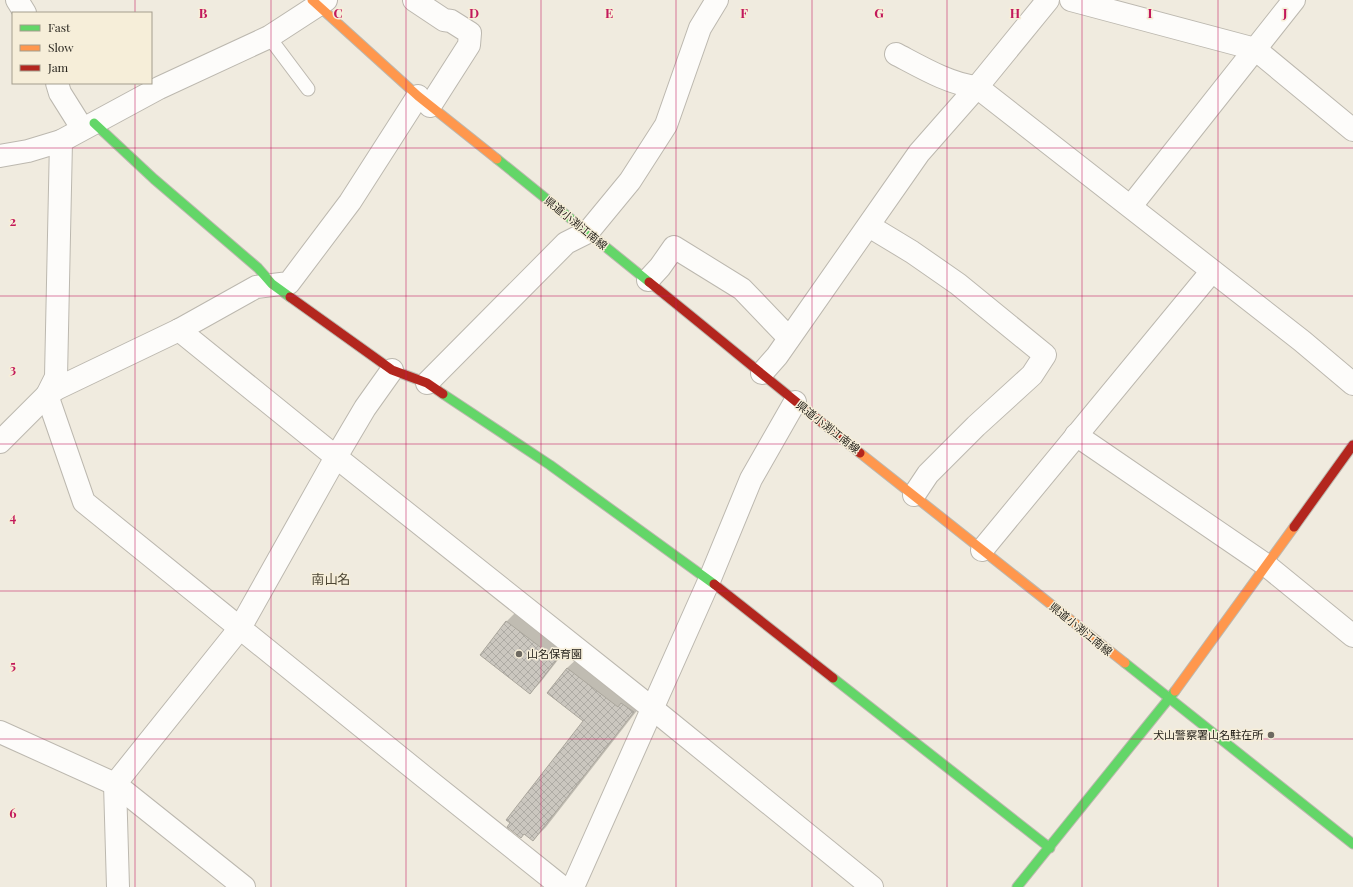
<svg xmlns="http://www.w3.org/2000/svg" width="1353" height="887" viewBox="0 0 1353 887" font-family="'Playfair Display','Noto Sans JP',serif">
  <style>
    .shadow { fill: #0003 }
    .building { fill: url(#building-cross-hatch); stroke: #aaa69c }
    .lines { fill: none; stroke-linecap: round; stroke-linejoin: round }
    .lane-casing { stroke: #bcb8af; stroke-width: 15 }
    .street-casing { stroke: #bcb8af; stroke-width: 24 }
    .fast-casing { stroke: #bcb8af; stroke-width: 11 }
    .slow-casing { stroke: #bcb8af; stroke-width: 11 }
    .jam-casing { stroke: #bcb8af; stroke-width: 11 }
    .lane { stroke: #fdfcfa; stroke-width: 13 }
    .street { stroke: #fdfcfa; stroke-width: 22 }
    .fast { stroke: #63d668; stroke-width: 9 }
    .slow { stroke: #ff974d; stroke-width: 9 }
    .jam { stroke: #b3261e; stroke-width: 9 }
    .grid { fill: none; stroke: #c2185b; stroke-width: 1; stroke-opacity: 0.55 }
    .poi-dot { fill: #6d6960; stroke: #f6eed9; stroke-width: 1.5 }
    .labels { text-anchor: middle; stroke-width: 3; stroke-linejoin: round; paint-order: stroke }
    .street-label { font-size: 11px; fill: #26231c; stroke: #f6eed9 }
    .poi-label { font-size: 11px; fill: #26231c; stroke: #f6eed9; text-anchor: start }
    .quarter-label { font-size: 13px; fill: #4c4635; stroke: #f6eed9 }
    .grid-label { font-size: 13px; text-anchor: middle; font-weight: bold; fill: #c2185b; stroke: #f6eed9; stroke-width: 3; stroke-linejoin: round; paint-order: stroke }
  </style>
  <defs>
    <pattern id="building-cross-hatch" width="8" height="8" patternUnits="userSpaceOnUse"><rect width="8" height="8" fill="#cbc7bf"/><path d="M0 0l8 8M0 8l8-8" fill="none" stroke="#aeaba4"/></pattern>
  </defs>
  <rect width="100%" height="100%" fill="#f0ebdf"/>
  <g class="shadow">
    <polygon points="517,611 568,647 540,683 530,693 481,654 507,621"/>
    <polygon points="580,656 646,699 546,827 533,840 584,721 548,693 567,668"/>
  </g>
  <g class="building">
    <polygon points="506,621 552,656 554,653 559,657 530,694 480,655"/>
    <polygon points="567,668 618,707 621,703 634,712 533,841 524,834 521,838 507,827 510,823 506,820 583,721 547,693"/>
  </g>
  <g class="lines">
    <g class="lane-casing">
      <polyline id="lane" points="269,37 308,89"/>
    </g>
    <g class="street-casing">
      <g id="street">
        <polyline points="17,0 25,13"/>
        <polyline points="414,0 444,20 451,21 470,33 469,45 430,106"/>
        <polyline points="1071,0 1255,49 1353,130"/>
        <path d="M 896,54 C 919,66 951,85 977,87 L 1302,341 L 1353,384"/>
        <polyline points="57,83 60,93 82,128"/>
        <polyline points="61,141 56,377 47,395 84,502 423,776 562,887"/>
        <polyline points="0,156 28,151 61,141 159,88 269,37 326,0"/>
        <polyline points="1131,206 1294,0"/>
        <polyline points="869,226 912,252 958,284 1045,355 1032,375 976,426 928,474 914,495"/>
        <polyline points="648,280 660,267 674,247 742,289 789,338"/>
        <polyline points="179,330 336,457 653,709 872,887"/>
        <polyline points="762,373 777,356 919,153 977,87 1048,0"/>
        <polyline points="427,383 566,243 588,232 630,181 666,125 700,28 717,0"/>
        <polyline points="1076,435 1266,565 1353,636"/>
        <polyline points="0,442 47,395 58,388 179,330 256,287 289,283 350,202 418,96"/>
        <polyline points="982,550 1212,271"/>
        <polyline points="0,732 115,784 244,887"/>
        <polyline points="118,887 115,784 240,628 336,457 365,408 392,370"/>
        <polyline points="573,887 709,581 751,479 795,402"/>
      </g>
    </g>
    <g class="fast-casing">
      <g id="fast">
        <polyline points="94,123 154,179 258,268 272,284 290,297"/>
        <polyline points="497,159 649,282"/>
        <polyline points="443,394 550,465 714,584"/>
        <polyline points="1125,663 1353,844"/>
        <polyline points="833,678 1050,848"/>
        <polyline points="1017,887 1175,691"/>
      </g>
    </g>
    <g class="slow-casing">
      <g id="slow">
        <polyline points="312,0 418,96 497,159"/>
        <polyline points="860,453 1125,663"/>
        <polyline points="1175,691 1294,527"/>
      </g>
    </g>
    <g class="jam-casing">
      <g id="jam">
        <path d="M 649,282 C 720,339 789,397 860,453"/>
        <polyline points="290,297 392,370 427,383 443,394"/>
        <polyline points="1294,527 1353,445"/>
        <polyline points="714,584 833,678"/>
      </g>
    </g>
    <use href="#lane" class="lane"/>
    <use href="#street" class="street"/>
    <use href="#fast" class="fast"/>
    <use href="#slow" class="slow"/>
    <use href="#jam" class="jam"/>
  </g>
  <path class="grid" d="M 135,0 L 135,13M 271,0 L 271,887M 406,0 L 406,887M 541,0 L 541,887M 676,0 L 676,887M 812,0 L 812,887M 947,0 L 947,887M 1082,0 L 1082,887M 1218,0 L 1218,887M 135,83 L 135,887M 0,148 L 1353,148M 0,296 L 1353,296M 0,444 L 1353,444M 0,591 L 1353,591M 0,739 L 1353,739"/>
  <g class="poi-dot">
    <circle cx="519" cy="654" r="4"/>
    <circle cx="1271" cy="735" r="4"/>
  </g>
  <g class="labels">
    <g class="street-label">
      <text transform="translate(576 223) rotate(39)" y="4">県道小渕江南線</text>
      <text transform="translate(828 427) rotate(38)" y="4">県道小渕江南線</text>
      <text transform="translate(1081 629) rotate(39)" y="4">県道小渕江南線</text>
    </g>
    <g class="poi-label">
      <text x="527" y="658">山名保育園</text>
      <text x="1263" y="739" text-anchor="end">犬山警察署山名駐在所</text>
    </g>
    <g class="quarter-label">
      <text x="331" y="584">南山名</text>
    </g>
  </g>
  <g class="grid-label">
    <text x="203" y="18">B</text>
    <text x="338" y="18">C</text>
    <text x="474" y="18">D</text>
    <text x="609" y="18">E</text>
    <text x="744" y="18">F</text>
    <text x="879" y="18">G</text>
    <text x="1015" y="18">H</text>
    <text x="1150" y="18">I</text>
    <text x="1285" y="18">J</text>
    <text x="13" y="226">2</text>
    <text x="13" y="374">3</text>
    <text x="13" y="522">4</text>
    <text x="13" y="670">5</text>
    <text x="13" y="818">6</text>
  </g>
  <rect x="12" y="12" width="140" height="72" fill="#f6eed9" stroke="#a39d8d"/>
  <rect x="20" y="25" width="20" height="6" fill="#63d668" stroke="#a39d8d"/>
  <text x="48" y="32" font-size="12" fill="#26231c">Fast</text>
  <rect x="20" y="45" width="20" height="6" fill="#ff974d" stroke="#a39d8d"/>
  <text x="48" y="52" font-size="12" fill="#26231c">Slow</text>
  <rect x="20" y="65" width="20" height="6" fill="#b3261e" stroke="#a39d8d"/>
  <text x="48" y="72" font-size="12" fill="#26231c">Jam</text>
</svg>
